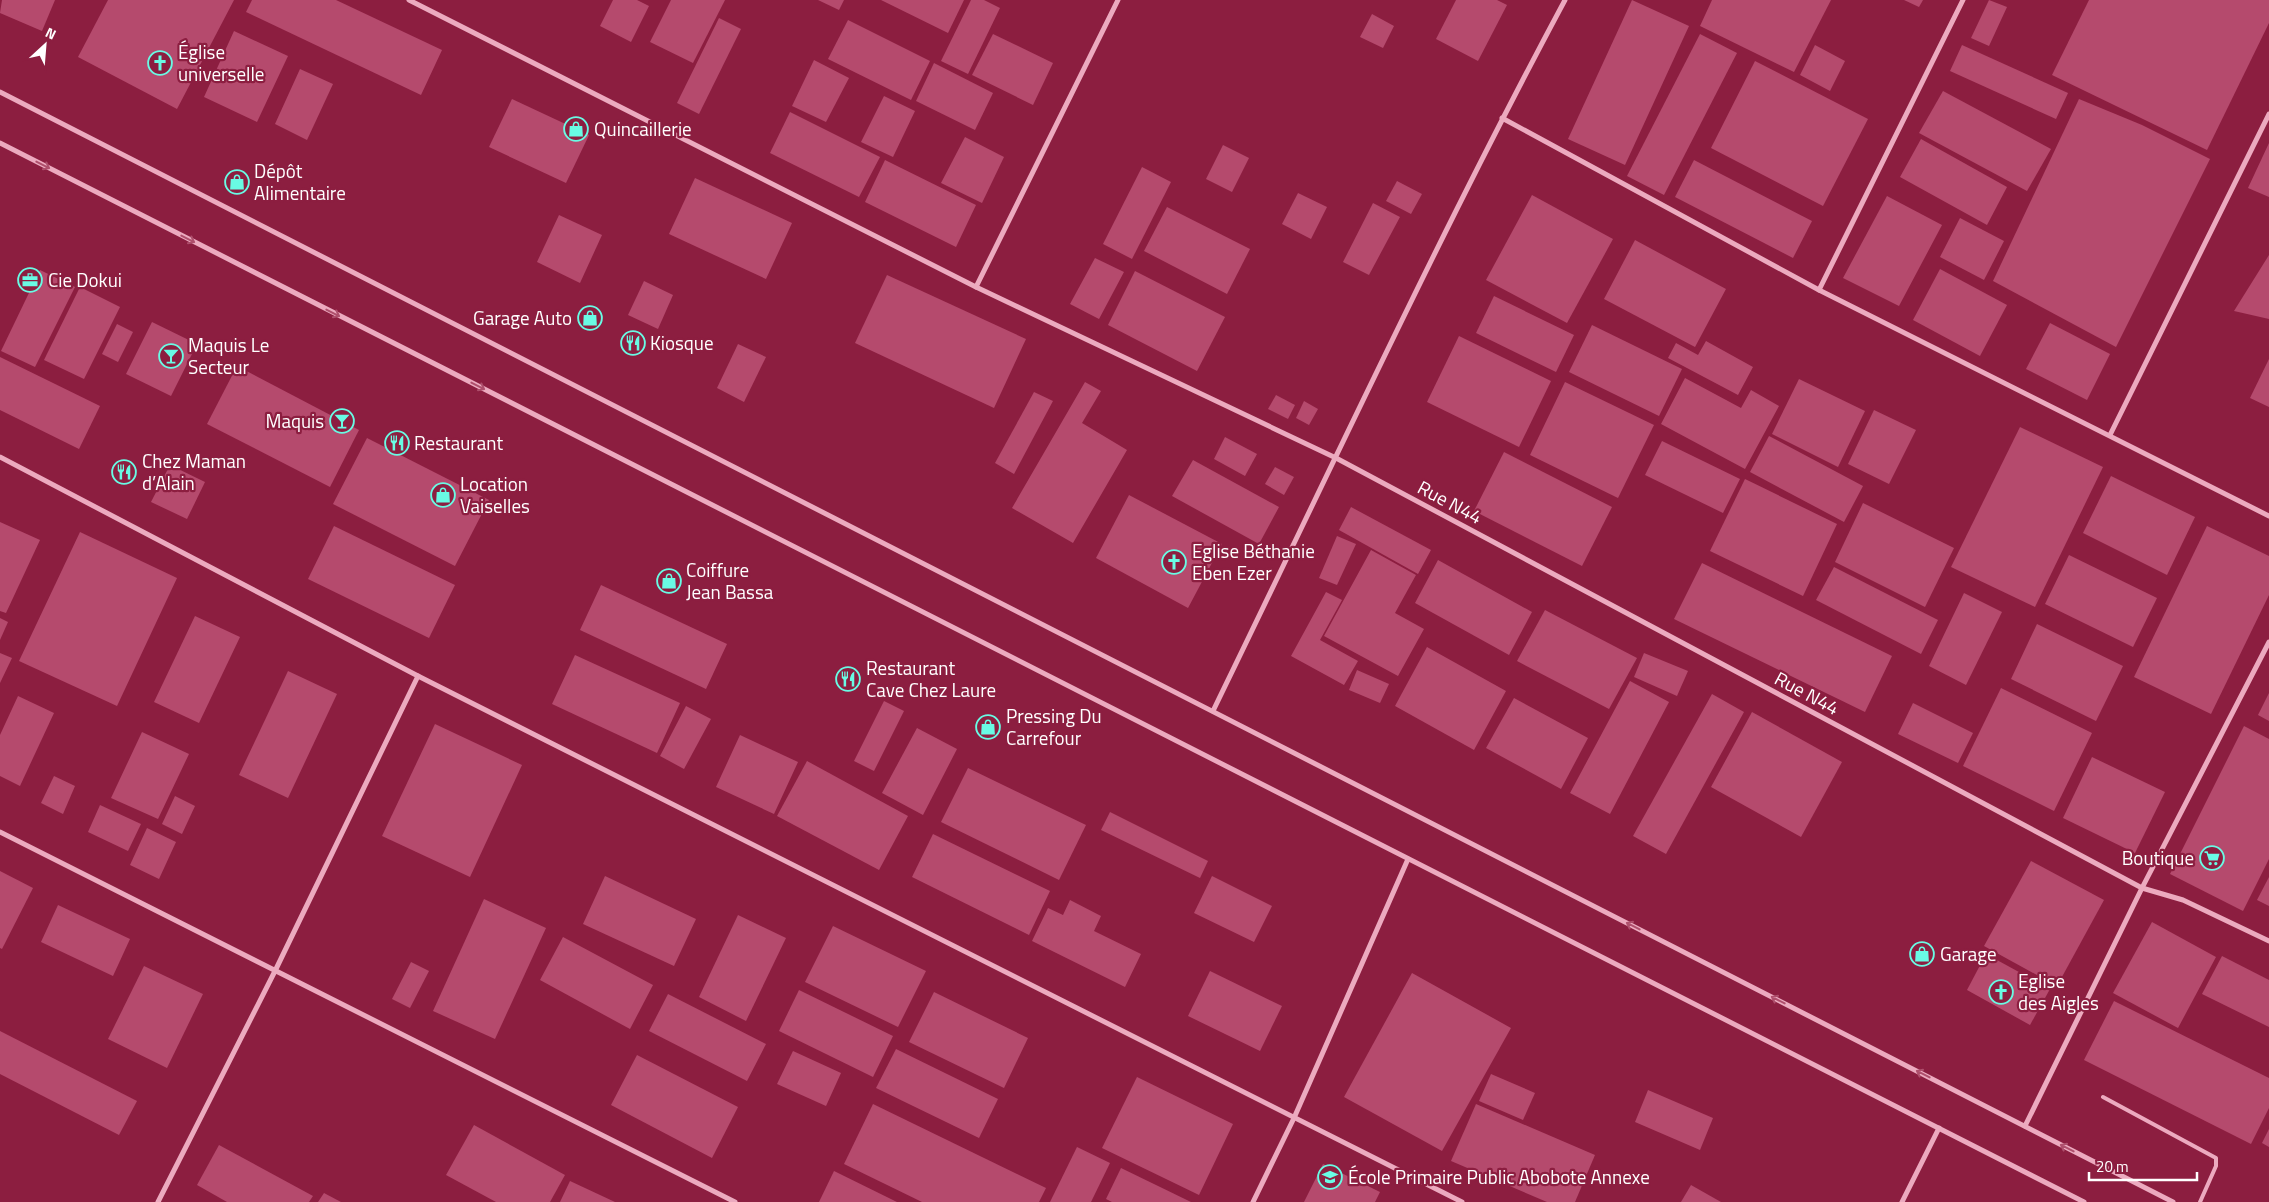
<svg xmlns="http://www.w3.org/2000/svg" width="2269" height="1202" viewBox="0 0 2269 1202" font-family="'Titillium Web',sans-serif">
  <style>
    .building { fill: #b54a6d }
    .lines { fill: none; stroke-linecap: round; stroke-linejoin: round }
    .lane { stroke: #ecaabf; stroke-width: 4 }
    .street { stroke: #ecaabf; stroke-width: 5 }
    .oneway { stroke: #ae4f6c }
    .labels { text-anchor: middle; stroke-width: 4.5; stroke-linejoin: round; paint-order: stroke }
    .poi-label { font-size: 19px; fill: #fff; stroke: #8c1e40; text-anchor: start }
    .street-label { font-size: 19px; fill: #fff; stroke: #8c1e40 }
  </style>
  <rect width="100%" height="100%" fill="#8c1e40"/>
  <g class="building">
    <polygon points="2,0 55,0 42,31 0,13"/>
    <polygon points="108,0 234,0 177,109 78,57"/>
    <polygon points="252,0 336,0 442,50 421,95 246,12"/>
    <polygon points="613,0 637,0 649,6 631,42 600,26"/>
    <polygon points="671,0 725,0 693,63 650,42"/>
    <polygon points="818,0 844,0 839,10"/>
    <polygon points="881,0 964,0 948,33"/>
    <polygon points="971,0 984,0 1000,8 968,74 941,61"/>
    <polygon points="1456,0 1497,0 1507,5 1478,61 1436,39"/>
    <polygon points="1632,0 1689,26 1625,165 1568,139"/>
    <polygon points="1712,0 1831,0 1794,72 1700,26"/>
    <polygon points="1904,0 1923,0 1919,7"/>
    <polygon points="1989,0 2007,7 1989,46 1971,38"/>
    <polygon points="2089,0 2269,0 2269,23 2207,150 2052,75"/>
    <polygon points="1372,14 1394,26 1383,48 1360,37"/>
    <polygon points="719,18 741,29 699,114 677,103"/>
    <polygon points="848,20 930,61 911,100 828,59"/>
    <polygon points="234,31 288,56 257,122 204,97"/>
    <polygon points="993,34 1053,63 1033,105 972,75"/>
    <polygon points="1700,34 1737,53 1664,195 1627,176"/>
    <polygon points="1815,45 1845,61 1830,91 1800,75"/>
    <polygon points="1962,45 2068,93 2056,119 1950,71"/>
    <polygon points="814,60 849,78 826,122 792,106"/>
    <polygon points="1755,61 1868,119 1823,206 1711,148"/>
    <polygon points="934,63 993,93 975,130 916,101"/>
    <polygon points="300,69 333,84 307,140 275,124"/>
    <polygon points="1943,91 2051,149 2027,191 1919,133"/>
    <polygon points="884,96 915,111 893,157 861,142"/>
    <polygon points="512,99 589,135 566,183 489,147"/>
    <polygon points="2079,99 2142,125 2210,159 2116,347 1993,281"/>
    <polygon points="790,112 880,157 859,197 770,153"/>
    <polygon points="965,137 1004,157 982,203 941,183"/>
    <polygon points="1921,139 2007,187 1987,225 1900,177"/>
    <polygon points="2269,143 2269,197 2248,188"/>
    <polygon points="1223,145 1249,158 1232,192 1206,179"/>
    <polygon points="885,160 976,205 956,247 865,202"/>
    <polygon points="1694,160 1812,221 1793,258 1675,197"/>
    <polygon points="1142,167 1171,182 1132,259 1103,244"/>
    <polygon points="695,178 792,223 766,279 669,234"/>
    <polygon points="1397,181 1422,194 1411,214 1386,201"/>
    <polygon points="1298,193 1327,207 1311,239 1282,224"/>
    <polygon points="1532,195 1613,239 1567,323 1486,280"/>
    <polygon points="1887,196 1942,225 1899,306 1843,278"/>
    <polygon points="1373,203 1400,217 1369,275 1343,262"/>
    <polygon points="1167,207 1250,249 1227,294 1144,251"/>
    <polygon points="559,215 602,235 580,283 537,262"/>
    <polygon points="1960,218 2004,241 1984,280 1940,257"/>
    <polygon points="1635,240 1726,289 1695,347 1604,299"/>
    <polygon points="2269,255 2269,319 2234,311"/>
    <polygon points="1095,258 1124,272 1099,319 1070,304"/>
    <polygon points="1940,269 2007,305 1980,356 1913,320"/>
    <polygon points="40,270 75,287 35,367 1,351"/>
    <polygon points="1135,271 1225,317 1197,371 1108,325"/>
    <polygon points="887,275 1026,339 994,408 855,343"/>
    <polygon points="644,281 673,295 658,329 628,315"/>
    <polygon points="80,287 120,307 84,379 44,360"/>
    <polygon points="1494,296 1574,335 1556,372 1476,333"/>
    <polygon points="152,322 197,344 171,396 126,374"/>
    <polygon points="2050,323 2110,354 2087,400 2026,369"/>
    <polygon points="117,324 133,332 118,362 102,354"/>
    <polygon points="1592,325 1682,369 1659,416 1569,372"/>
    <polygon points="1459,336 1551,381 1519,447 1427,402"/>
    <polygon points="1706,341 1753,367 1738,395 1668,358 1676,343 1698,355"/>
    <polygon points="738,344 766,357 744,402 717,388"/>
    <polygon points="0,357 100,406 79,449 0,410"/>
    <polygon points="2269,359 2269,407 2250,398"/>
    <polygon points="237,366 359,430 330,487 207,424"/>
    <polygon points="1685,378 1741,408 1751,390 1779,406 1745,469 1661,424"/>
    <polygon points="1799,379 1865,411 1838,467 1772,434"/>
    <polygon points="1085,382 1101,391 1082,423 1127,450 1073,543 1012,508"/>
    <polygon points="1565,382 1654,425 1618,498 1530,455"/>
    <polygon points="1034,392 1053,401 1014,474 995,463"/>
    <polygon points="1276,395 1295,405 1288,419 1268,409"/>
    <polygon points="1304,401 1318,409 1309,425 1296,418"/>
    <polygon points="1874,410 1916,430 1889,484 1848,464"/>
    <polygon points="2020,427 2103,467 2035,607 1951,567"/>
    <polygon points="1769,436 1863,486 1844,522 1750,472"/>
    <polygon points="1225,437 1257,454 1245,476 1214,459"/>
    <polygon points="367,438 489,500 455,566 333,504"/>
    <polygon points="1662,441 1740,479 1723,513 1645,475"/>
    <polygon points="1504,452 1612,507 1582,566 1474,511"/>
    <polygon points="1193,460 1279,507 1259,544 1172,496"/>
    <polygon points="170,465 205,482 187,519 151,502"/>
    <polygon points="1275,467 1294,477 1284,495 1265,484"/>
    <polygon points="2111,476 2195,517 2167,575 2083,533"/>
    <polygon points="1745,479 1837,524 1803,596 1710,551"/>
    <polygon points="1129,495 1222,544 1188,608 1096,558"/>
    <polygon points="1863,503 1954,548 1925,607 1835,562"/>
    <polygon points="1351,507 1431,550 1418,574 1339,530"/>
    <polygon points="0,522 40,540 6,613 0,611"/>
    <polygon points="334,526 455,585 429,638 308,579"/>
    <polygon points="2207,526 2269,556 2269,595 2211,714 2134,677"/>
    <polygon points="80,532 177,578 117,706 19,661"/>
    <polygon points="1337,536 1356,544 1337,585 1319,578"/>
    <polygon points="1371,550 1416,575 1395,613 1424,629 1398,676 1324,636"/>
    <polygon points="2069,555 2157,598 2133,647 2045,604"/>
    <polygon points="1438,560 1532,612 1509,655 1415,603"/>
    <polygon points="1702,563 1892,656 1865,712 1674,619"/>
    <polygon points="1834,567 1938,620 1921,654 1816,600"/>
    <polygon points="601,585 727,644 706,689 580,630"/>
    <polygon points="1326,592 1342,600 1320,640 1358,661 1344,685 1291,656"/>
    <polygon points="1964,593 2002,612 1966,685 1929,666"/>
    <polygon points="1545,610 1637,658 1609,709 1517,661"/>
    <polygon points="195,616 240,637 199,723 154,702"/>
    <polygon points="0,618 8,622 0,640"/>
    <polygon points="2037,624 2123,666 2096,721 2011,679"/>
    <polygon points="1427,647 1506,691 1474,750 1395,706"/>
    <polygon points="0,653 12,658 0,683"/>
    <polygon points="1644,653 1688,671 1677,696 1634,677"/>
    <polygon points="575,655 680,703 657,753 552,704"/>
    <polygon points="1357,670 1389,684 1380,703 1349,690"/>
    <polygon points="288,671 337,694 288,798 239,775"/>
    <polygon points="1630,681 1669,702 1610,814 1570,793"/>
    <polygon points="2001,688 2092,733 2054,811 1963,766"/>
    <polygon points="2269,693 2269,721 2258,715"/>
    <polygon points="1712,694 1744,712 1666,854 1633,836"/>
    <polygon points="18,696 54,713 20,786 0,776 0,735"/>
    <polygon points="1514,698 1588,738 1561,789 1486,748"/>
    <polygon points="884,701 904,711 874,771 854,761"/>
    <polygon points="1913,703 1973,733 1958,763 1898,734"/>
    <polygon points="686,706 711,719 684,769 660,756"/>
    <polygon points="1752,712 1842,762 1801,837 1711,787"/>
    <polygon points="435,724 522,765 470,877 382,836"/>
    <polygon points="2244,726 2269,739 2269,859 2243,911 2170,874"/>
    <polygon points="917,728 957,749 923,815 882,793"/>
    <polygon points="142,732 189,754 158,819 111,798"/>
    <polygon points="740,735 798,762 774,814 716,787"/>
    <polygon points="2092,757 2165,792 2135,853 2063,818"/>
    <polygon points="807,761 908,816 879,870 777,816"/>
    <polygon points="968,768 1086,825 1059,880 941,822"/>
    <polygon points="54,776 75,786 63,814 41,803"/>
    <polygon points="175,796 195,806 182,834 162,824"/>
    <polygon points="100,805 141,824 128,851 88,832"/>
    <polygon points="1110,812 1208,861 1200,878 1101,830"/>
    <polygon points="147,828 176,842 159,879 130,865"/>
    <polygon points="933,834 1050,891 1029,935 912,877"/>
    <polygon points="2031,861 2104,900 2057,986 1984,946"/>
    <polygon points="0,871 33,888 2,949 0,948"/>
    <polygon points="605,876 696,919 674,966 583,924"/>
    <polygon points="1212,876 1272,906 1254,942 1194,913"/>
    <polygon points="2269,877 2269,906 2257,900"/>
    <polygon points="484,899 546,928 495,1039 433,1011"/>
    <polygon points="1070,900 1101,916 1094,931 1141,954 1125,987 1032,941 1048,908 1063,915"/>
    <polygon points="58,905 130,939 113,976 41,942"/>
    <polygon points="738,915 786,938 746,1021 699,997"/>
    <polygon points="2152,922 2216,957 2178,1028 2113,993"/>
    <polygon points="833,926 926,971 898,1027 805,982"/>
    <polygon points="563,937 653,985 630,1029 540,980"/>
    <polygon points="1986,954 2050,989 2030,1025 1967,990"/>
    <polygon points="2222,956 2269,980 2269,1027 2202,994"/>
    <polygon points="411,962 429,971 410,1008 392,999"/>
    <polygon points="144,966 203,994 167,1068 108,1039"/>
    <polygon points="1210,971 1282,1006 1260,1051 1188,1016"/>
    <polygon points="1412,973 1511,1028 1442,1151 1344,1097"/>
    <polygon points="799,990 893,1036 873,1077 779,1031"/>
    <polygon points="934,992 1028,1038 1004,1088 909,1042"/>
    <polygon points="668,994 766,1044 747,1081 649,1031"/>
    <polygon points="2114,1001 2269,1078 2269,1108 2251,1144 2084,1060"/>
    <polygon points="0,1031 137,1101 119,1135 0,1074"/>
    <polygon points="896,1049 998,1099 979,1138 876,1088"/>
    <polygon points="793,1051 841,1073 826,1106 777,1084"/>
    <polygon points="637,1055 738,1107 712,1158 611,1105"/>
    <polygon points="1491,1074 1535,1093 1523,1120 1479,1101"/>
    <polygon points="1137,1077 1233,1124 1199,1195 1102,1148"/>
    <polygon points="1648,1090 1713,1118 1700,1150 1635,1122"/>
    <polygon points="873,1104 1046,1188 1039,1202 922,1202 844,1164"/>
    <polygon points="1476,1104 1595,1155 1575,1202 1547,1202 1451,1161"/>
    <polygon points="474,1125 565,1175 550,1202 496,1202 446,1175"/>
    <polygon points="2269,1129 2269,1147 2262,1143"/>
    <polygon points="219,1145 313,1196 309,1202 227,1202 197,1185"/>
    <polygon points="1077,1147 1110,1163 1091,1202 1050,1202"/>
    <polygon points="1323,1164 1380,1192 1375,1202 1304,1202"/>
    <polygon points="1121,1168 1191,1202 1112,1202 1106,1199"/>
    <polygon points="834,1171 897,1202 819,1202"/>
    <polygon points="570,1181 615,1202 560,1202"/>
    <polygon points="1691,1185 1721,1202 1681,1202"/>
    <polygon points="324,1193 341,1202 318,1202"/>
  </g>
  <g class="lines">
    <polyline class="lane" points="2103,1097 2216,1158 2216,1166 2200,1202"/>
    <g class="street">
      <polyline points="409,0 976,287 1336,458 2142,888 2183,900 2269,941"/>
      <polyline points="0,92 2173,1202"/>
      <polyline points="1502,118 1819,290 2269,516"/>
      <polyline points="0,143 2084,1202"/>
      <polyline points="976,287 1118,0"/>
      <polyline points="1819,290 1963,0"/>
      <polyline points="2110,435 2269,114"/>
      <polyline points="0,457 418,676 1462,1202"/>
      <path d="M 1213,711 C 1329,473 1440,233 1565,0"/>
      <polyline points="0,832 735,1202"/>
      <polyline points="2025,1126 2142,888 2269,642"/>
      <polyline points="158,1202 276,969 418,676"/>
      <polyline points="1253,1202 1294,1118 1408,859"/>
      <polyline points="1902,1202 1939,1128"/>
    </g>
  </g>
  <defs><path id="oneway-shaft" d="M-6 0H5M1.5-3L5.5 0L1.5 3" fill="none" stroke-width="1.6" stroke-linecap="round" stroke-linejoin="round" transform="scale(1.25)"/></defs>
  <g class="oneway">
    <use href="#oneway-shaft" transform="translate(43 165) rotate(27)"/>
    <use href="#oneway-shaft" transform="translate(188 239) rotate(27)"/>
    <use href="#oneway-shaft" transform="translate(333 313) rotate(27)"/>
    <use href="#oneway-shaft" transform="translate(478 386) rotate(27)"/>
    <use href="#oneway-shaft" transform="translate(1633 926) rotate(-153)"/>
    <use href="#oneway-shaft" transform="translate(1778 1000) rotate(-153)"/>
    <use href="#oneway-shaft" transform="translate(1923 1074) rotate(-153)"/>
    <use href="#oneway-shaft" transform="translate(2067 1148) rotate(-153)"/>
  </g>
  <defs>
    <g id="church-ring" transform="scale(1.25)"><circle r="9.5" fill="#8c1e40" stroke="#69fbe4" stroke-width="1.5"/><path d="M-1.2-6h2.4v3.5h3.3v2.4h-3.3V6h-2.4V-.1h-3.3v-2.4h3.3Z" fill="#69fbe4"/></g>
    <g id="shop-ring" transform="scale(1.25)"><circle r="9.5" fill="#8c1e40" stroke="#69fbe4" stroke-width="1.5"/><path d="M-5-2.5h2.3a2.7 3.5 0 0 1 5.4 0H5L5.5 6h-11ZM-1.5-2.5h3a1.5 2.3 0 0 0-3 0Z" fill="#69fbe4"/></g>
    <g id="office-ring" transform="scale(1.25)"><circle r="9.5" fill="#8c1e40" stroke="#69fbe4" stroke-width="1.5"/><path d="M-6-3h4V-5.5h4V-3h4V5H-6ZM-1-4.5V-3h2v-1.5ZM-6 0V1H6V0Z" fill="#69fbe4"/></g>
    <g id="restaurant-ring" transform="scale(1.25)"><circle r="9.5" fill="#8c1e40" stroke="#69fbe4" stroke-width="1.5"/><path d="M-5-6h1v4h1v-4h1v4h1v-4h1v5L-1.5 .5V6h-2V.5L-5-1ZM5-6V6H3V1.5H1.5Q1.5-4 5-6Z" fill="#69fbe4"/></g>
    <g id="bar-ring" transform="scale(1.25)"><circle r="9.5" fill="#8c1e40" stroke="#69fbe4" stroke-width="1.5"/><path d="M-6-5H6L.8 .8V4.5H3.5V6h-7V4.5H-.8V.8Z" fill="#69fbe4"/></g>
    <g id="supermarket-ring" transform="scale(1.25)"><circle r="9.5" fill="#8c1e40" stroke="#69fbe4" stroke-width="1.5"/><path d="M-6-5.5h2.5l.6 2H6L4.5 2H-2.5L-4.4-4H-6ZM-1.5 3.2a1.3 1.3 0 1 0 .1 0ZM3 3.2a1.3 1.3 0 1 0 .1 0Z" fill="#69fbe4"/></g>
    <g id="school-ring" transform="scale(1.25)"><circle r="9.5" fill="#8c1e40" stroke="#69fbe4" stroke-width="1.5"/><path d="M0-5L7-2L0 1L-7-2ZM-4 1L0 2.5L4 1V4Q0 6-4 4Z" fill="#69fbe4"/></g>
  </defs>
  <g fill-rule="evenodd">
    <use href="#church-ring" x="160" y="63"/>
    <use href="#shop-ring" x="576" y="129"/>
    <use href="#shop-ring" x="237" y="182"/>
    <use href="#office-ring" x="30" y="280"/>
    <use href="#shop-ring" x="590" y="318"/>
    <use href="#restaurant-ring" x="633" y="343"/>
    <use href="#bar-ring" x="171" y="356"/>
    <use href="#bar-ring" x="342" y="421"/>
    <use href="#restaurant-ring" x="397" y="443"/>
    <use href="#restaurant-ring" x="124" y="472"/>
    <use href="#shop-ring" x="443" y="495"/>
    <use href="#church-ring" x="1174" y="562"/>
    <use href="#shop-ring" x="669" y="581"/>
    <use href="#restaurant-ring" x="848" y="679"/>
    <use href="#shop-ring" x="988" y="727"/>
    <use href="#supermarket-ring" x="2212" y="858"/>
    <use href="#shop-ring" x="1922" y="954"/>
    <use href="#church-ring" x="2001" y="992"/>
    <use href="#school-ring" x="1330" y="1177"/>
  </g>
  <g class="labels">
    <g class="poi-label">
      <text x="178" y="59">Église<tspan x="178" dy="22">universelle</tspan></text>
      <text x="594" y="136">Quincaillerie</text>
      <text x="254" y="178">Dépôt<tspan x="254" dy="22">Alimentaire</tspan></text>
      <text x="48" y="287">Cie Dokui</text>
      <text x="572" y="325" text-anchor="end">Garage Auto</text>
      <text x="650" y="350">Kiosque</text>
      <text x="188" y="352">Maquis Le<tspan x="188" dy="22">Secteur</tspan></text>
      <text x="324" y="428" text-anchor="end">Maquis</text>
      <text x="414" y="450">Restaurant</text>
      <text x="142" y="468">Chez Maman<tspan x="142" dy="22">d’Alain</tspan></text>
      <text x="460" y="491">Location<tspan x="460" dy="22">Vaiselles</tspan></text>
      <text x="1192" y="558">Eglise Béthanie<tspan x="1192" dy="22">Eben Ezer</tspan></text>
      <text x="686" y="577">Coiffure<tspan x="686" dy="22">Jean Bassa</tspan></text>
      <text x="866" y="675">Restaurant<tspan x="866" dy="22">Cave Chez Laure</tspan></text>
      <text x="1006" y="723">Pressing Du<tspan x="1006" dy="22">Carrefour</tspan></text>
      <text x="2194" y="865" text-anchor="end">Boutique</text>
      <text x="1940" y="961">Garage</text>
      <text x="2018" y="988">Eglise<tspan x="2018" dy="22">des Aigles</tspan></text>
      <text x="1348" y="1184">École Primaire Public Abobote Annexe</text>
    </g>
    <g class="street-label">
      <text transform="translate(1450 502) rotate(28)" y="7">Rue N44</text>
      <text transform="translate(1807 693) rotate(28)" y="7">Rue N44</text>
    </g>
  </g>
  <g transform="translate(45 45) rotate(26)" stroke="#8c1e40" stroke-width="4" paint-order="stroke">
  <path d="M0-4L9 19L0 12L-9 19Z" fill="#ffffff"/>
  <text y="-8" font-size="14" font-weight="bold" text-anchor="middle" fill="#ffffff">N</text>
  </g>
  <path d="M2089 1172v8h108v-8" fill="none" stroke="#ffffff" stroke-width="2.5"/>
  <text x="2096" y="1172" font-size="15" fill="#ffffff" stroke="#8c1e40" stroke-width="4" paint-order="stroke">20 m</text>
</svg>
